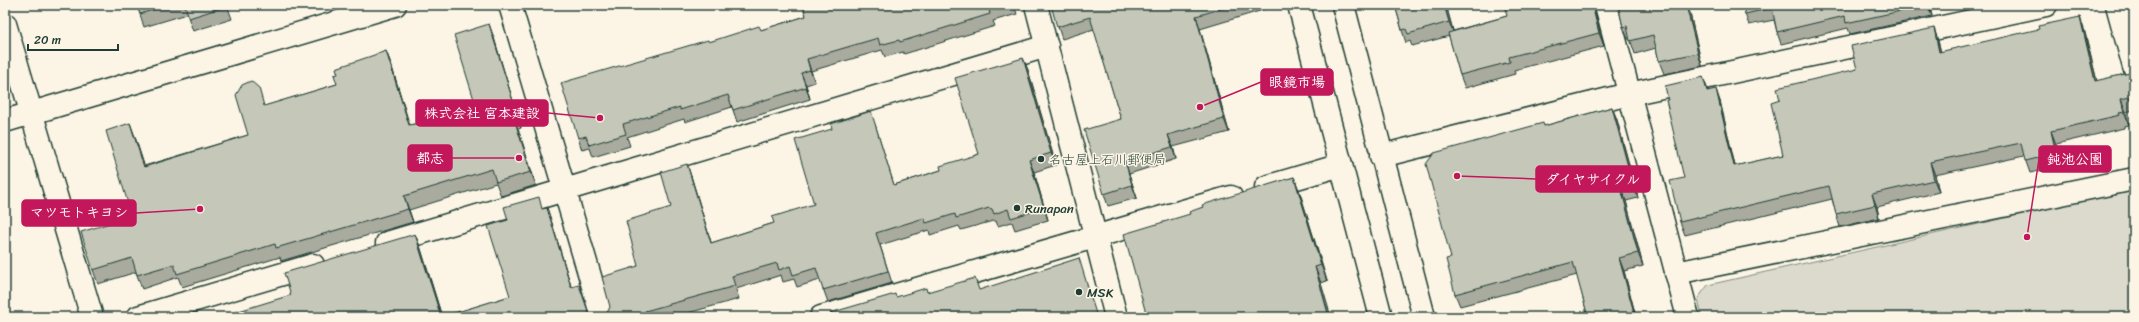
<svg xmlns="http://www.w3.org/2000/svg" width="2139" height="322" viewBox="0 0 2139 322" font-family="Sriracha,'Klee One',sans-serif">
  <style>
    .green { fill: #dcdacc; stroke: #7e8c80 }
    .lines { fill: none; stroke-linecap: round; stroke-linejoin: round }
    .minor-casing { stroke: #1f3d34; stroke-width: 25 }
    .tertiary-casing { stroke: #1f3d34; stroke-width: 25 }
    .minor { stroke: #fcf5e5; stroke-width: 22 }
    .tertiary { stroke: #fcf5e5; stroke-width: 22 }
    .wall { fill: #a9ab9f; stroke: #1f3d34 }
    .shaded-wall { fill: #8a8b82; stroke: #1f3d34 }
    .building { fill: #c5c7b9; stroke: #1f3d34 }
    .poi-dot { fill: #1f3d34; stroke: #fcf5e5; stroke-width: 1.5 }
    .labels { text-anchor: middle; stroke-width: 3; stroke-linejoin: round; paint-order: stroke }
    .poi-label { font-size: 13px; fill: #1f3d34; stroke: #fcf5e5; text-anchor: start }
    .leader { fill: none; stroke: #c2185b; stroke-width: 1.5 }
    .callout-dot { fill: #c2185b; stroke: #fcf5e5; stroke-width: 1.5 }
    .callout { fill: #c2185b; stroke: #c2185b; stroke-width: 1.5 }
    .callout-label { font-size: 14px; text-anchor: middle; font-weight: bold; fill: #fff }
  </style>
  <rect width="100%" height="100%" fill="#fcf5e5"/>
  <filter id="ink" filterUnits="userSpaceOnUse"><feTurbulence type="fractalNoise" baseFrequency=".025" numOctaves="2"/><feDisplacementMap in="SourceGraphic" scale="8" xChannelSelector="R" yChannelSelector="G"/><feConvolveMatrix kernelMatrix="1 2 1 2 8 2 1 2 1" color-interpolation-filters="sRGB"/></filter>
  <g filter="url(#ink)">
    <polygon class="green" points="2134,189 2134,317 1702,317 1698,298 1708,285"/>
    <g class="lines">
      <g class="minor-casing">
        <g id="minor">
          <polyline points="510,5 602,317"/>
          <polyline points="1036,5 1116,317"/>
          <polyline points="1606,5 1688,317"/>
          <polyline points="2117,5 2134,67"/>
          <polyline points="5,24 92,317"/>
          <polyline points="1381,156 1629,94 2046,5"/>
          <polyline points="1266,187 1341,165"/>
          <polyline points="387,243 1047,46"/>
          <polyline points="1676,273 2134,179"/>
          <polyline points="138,317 313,265"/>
          <polyline points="821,317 1231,197"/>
        </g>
      </g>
      <g class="tertiary-casing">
        <g id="tertiary">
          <polyline points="1299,5 1381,317"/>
          <polyline points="1343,5 1424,317"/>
          <polyline points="5,121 395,5"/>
        </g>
      </g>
      <use href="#minor" class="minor"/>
      <use href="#tertiary" class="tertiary"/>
    </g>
    <g class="wall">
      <polygon points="137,5 227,5 232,19 193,31 187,14 144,27"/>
      <polygon points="803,5 1014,5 1017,14 993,21 995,26 904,54 903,52 885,57 882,50 811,71 815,82 806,85 810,99 737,122 732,107 685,122 684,119 627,137 630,146 593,157 590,148 582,150 578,138 709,42 761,30 806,16"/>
      <polygon points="1051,5 1261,5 1263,10 1200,29 1229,132 1173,147 1176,159 1129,174 1137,198 1108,206 1104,194 1121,119 1094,29 1062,39"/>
      <polygon points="1395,5 1446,5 1453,31 1507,16 1568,6 1595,12 1604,46 1514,70 1515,74 1465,88 1460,75 1449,36 1412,46 1410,41 1406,43 1402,30"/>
      <polygon points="1618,5 1688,5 1702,66 1664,74 1659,61 1656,48 1635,54 1630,39 1628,39 1623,27"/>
      <polygon points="1743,5 1944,5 1930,8 1932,16 1850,34 1848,28 1781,44 1777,32 1774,20 1749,25 1745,14"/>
      <polygon points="1934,28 1938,41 1941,52 2084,29 2097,81 2134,72 2134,110 2126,112 2129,125 2124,126 2124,128 2056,144 2061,166 2030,173 2024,156 1935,175 1939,192 1877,207 1879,218 1840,227 1836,214 1832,199 1685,235 1680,222 1684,178 1708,91 1720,101 1735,166 1783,155 1780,100 1857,69"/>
      <polygon points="494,38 521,128 518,129 536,185 501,196 496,183 409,210 413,222 281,261 280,257 182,287 178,277 142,289 136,272 98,284 93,270 120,220 130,210 130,123 135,137 144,166 248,135 265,106 337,84 338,74 386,51 391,64 409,125 420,123 476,106"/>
      <polygon points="1023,58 1028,70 1056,165 1034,172 1048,220 1015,230 1012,222 998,226 996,221 993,221 961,230 959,226 930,235 929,230 880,245 892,283 828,302 820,280 797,287 794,279 783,282 781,275 736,289 739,299 673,317 230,317 291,295 420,246 442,317 510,296 543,209 551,220 571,287 589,314 594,317 601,317 607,313 638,266 671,207 691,176 711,243 774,223 814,204 875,124 894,185 941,170 979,154"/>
      <polygon points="1612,107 1617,120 1638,198 1626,201 1643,266 1624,271 1636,317 1588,317 1577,275 1460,306 1455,294 1451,258 1544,126"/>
      <polygon points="1294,177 1300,193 1327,281 1321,283 1190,214 1203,207"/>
    </g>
    <g class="shaded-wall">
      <polygon points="1444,5 1446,5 1454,34 1449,22"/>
      <polygon points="1592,5 1595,12 1604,46 1599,33"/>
      <polygon points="1686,5 1688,5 1702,66 1698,53"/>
      <polygon points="1928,5 1929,5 1930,8 1932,16"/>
      <polygon points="1196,16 1200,29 1229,132 1224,119"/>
      <polygon points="2080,17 2084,29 2100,94 2095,81"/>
      <polygon points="489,24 494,38 521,128 517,114"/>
      <polygon points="1934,28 1938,41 1944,65 1939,52"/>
      <polygon points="386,51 391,64 414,139 409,125"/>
      <polygon points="1023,58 1028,70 1056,165 1051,153"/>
      <polygon points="807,59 811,71 815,82 810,70"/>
      <polygon points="801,73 806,85 810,99 806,87"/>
      <polygon points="1703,77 1708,90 1711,104 1707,91"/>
      <polygon points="1716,89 1720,101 1738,179 1734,166"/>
      <polygon points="2121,99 2126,112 2129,125 2124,112"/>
      <polygon points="1612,107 1617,120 1638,198 1633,185"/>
      <polygon points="513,115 518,129 536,185 531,172"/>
      <polygon points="130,123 135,137 149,180 144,167"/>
      <polygon points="2051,131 2056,144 2061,166 2056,153"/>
      <polygon points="1168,135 1173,147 1176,159"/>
      <polygon points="1029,160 1034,172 1048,220 1044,208"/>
      <polygon points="1125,161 1129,174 1137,198 1132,185"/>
      <polygon points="1930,162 1935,175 1939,192 1934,180"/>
      <polygon points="687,164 691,176 715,255 711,243"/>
      <polygon points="1294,177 1300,193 1327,281 1321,265"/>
      <polygon points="1621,188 1626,201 1643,266 1638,253"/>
      <polygon points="1872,194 1877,207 1879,218 1875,205"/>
      <polygon points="404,196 409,210 413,222 408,209"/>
      <polygon points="547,208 551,220 575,299 571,287"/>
      <polygon points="415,234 420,246 442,317 441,317"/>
      <polygon points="1619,258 1624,271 1636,317 1635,317 1635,316"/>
      <polygon points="1315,267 1321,283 1331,317 1329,317"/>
    </g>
    <g class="building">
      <polygon points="137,5 168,5 140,14"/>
      <polygon points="185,5 227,5 227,6 189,18"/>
      <polygon points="803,5 1003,5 989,9 990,14 900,42 899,40 880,45 878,38 807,59 810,70 801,73 806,87 733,110 728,95 680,110 680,107 623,124 626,134 589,145 586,136 578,138 561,83 708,40 709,42 759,26 761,30 806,16"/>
      <polygon points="1051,5 1234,5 1196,16 1224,119 1168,135 1172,147 1125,161 1132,185 1104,194 1084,130 1121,119 1090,17 1057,27"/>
      <polygon points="1395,5 1444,5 1449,22 1408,34 1406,29 1402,30"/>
      <polygon points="1504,5 1567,5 1567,6 1572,5 1592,5 1599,33 1509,57 1510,62 1460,75 1448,33 1507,16"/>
      <polygon points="1618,5 1686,5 1698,53 1659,61 1653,35 1630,41 1627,26 1623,27"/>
      <polygon points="1743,5 1928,5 1846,23 1845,16 1777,32 1772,8 1745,14"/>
      <polygon points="2080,17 2095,81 2134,72 2134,96 2121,99 2124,112 2119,113 2120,115 2051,131 2056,153 2025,161 2021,143 1930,162 1934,180 1872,194 1875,205 1836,214 1829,186 1680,222 1670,181 1684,178 1666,100 1668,100 1665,86 1703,77 1707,91 1716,89 1734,166 1783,155 1771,103 1780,100 1777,88 1857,69 1851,46 1934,28 1939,52 2039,29 2038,26"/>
      <polygon points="489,24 517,114 513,115 531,172 496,182 492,169 404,196 408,209 276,248 275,244 177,274 174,264 137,275 132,258 93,270 81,232 120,220 118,214 130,210 106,131 130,123 144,167 248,135 236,95 242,85 251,81 259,88 264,106 337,84 334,75 338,74 336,68 386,51 409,125 420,123 476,106 454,35"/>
      <polygon points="1023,58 1051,153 1029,160 1044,208 1011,218 1008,209 994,214 992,209 989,208 956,218 955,214 926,223 924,218 876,233 888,271 823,290 816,268 793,275 790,266 779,270 777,263 732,276 735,286 645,311 646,317 230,317 229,314 291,295 284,273 415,234 441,317 510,296 488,226 508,220 504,207 539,197 542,209 547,208 571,287 579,285 589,314 594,317 601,317 607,313 610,307 602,277 638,266 626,221 671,207 661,172 687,164 711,243 774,223 772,217 814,204 795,140 832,129 831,124 871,111 894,185 941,170 940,166 979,154 955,78"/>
      <polygon points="1612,107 1633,185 1621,188 1638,253 1619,258 1635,316 1632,317 1588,317 1573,262 1455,294 1446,259 1451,258 1426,164 1434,153 1543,123 1544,126"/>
      <polygon points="1294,177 1321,265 1315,267 1329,317 1147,317 1124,234 1190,214 1189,212 1203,207 1202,205"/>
      <polygon points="1079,258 1097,317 823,317 831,315 830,313 895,294 896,297 926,288 927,292 975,278 979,290"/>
    </g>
  </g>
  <g class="poi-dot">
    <circle cx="1041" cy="159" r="4"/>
    <circle cx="1017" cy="208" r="4"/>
    <circle cx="1079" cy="292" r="4"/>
  </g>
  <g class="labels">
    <g class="poi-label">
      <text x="1049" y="164">名古屋上石川郵便局</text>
      <text x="1025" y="213">Runapan</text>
      <text x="1087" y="297">MSK</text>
    </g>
  </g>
  <path class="leader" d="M1200 107L1261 82M600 118L548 113M519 158L452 158M2027 237L2039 159M1457 176L1536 179M200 209L136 213"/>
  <g class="callout-dot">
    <circle cx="1200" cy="107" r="4"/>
    <circle cx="600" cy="118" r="4"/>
    <circle cx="519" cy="158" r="4"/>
    <circle cx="2027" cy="237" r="4"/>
    <circle cx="1457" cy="176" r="4"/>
    <circle cx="200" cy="209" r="4"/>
  </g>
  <g class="callout">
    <rect x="1261" y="69" width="72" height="26" rx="4"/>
    <rect x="416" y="100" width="132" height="26" rx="4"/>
    <rect x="408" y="145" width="44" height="26" rx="4"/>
    <rect x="2039" y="146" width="72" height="26" rx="4"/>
    <rect x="1536" y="166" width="114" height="26" rx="4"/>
    <rect x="22" y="200" width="114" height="26" rx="4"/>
  </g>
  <g class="callout-label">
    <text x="1297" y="87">眼鏡市場</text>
    <text x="482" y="118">株式会社 宮本建設</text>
    <text x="430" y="163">都志</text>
    <text x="2075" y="164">鈍池公園</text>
    <text x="1593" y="184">ダイヤサイクル</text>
    <text x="79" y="217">マツモトキヨシ</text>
  </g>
  <rect width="2139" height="322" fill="none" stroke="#fcf5e5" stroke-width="20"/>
  <rect x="10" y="10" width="2119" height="302" fill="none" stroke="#1f3d34" stroke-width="1.5" filter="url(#ink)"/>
  <path d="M28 44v6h90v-6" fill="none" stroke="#1f3d34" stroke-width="2"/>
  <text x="34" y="44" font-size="12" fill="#1f3d34" stroke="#fcf5e5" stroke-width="3" paint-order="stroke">20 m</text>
</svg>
